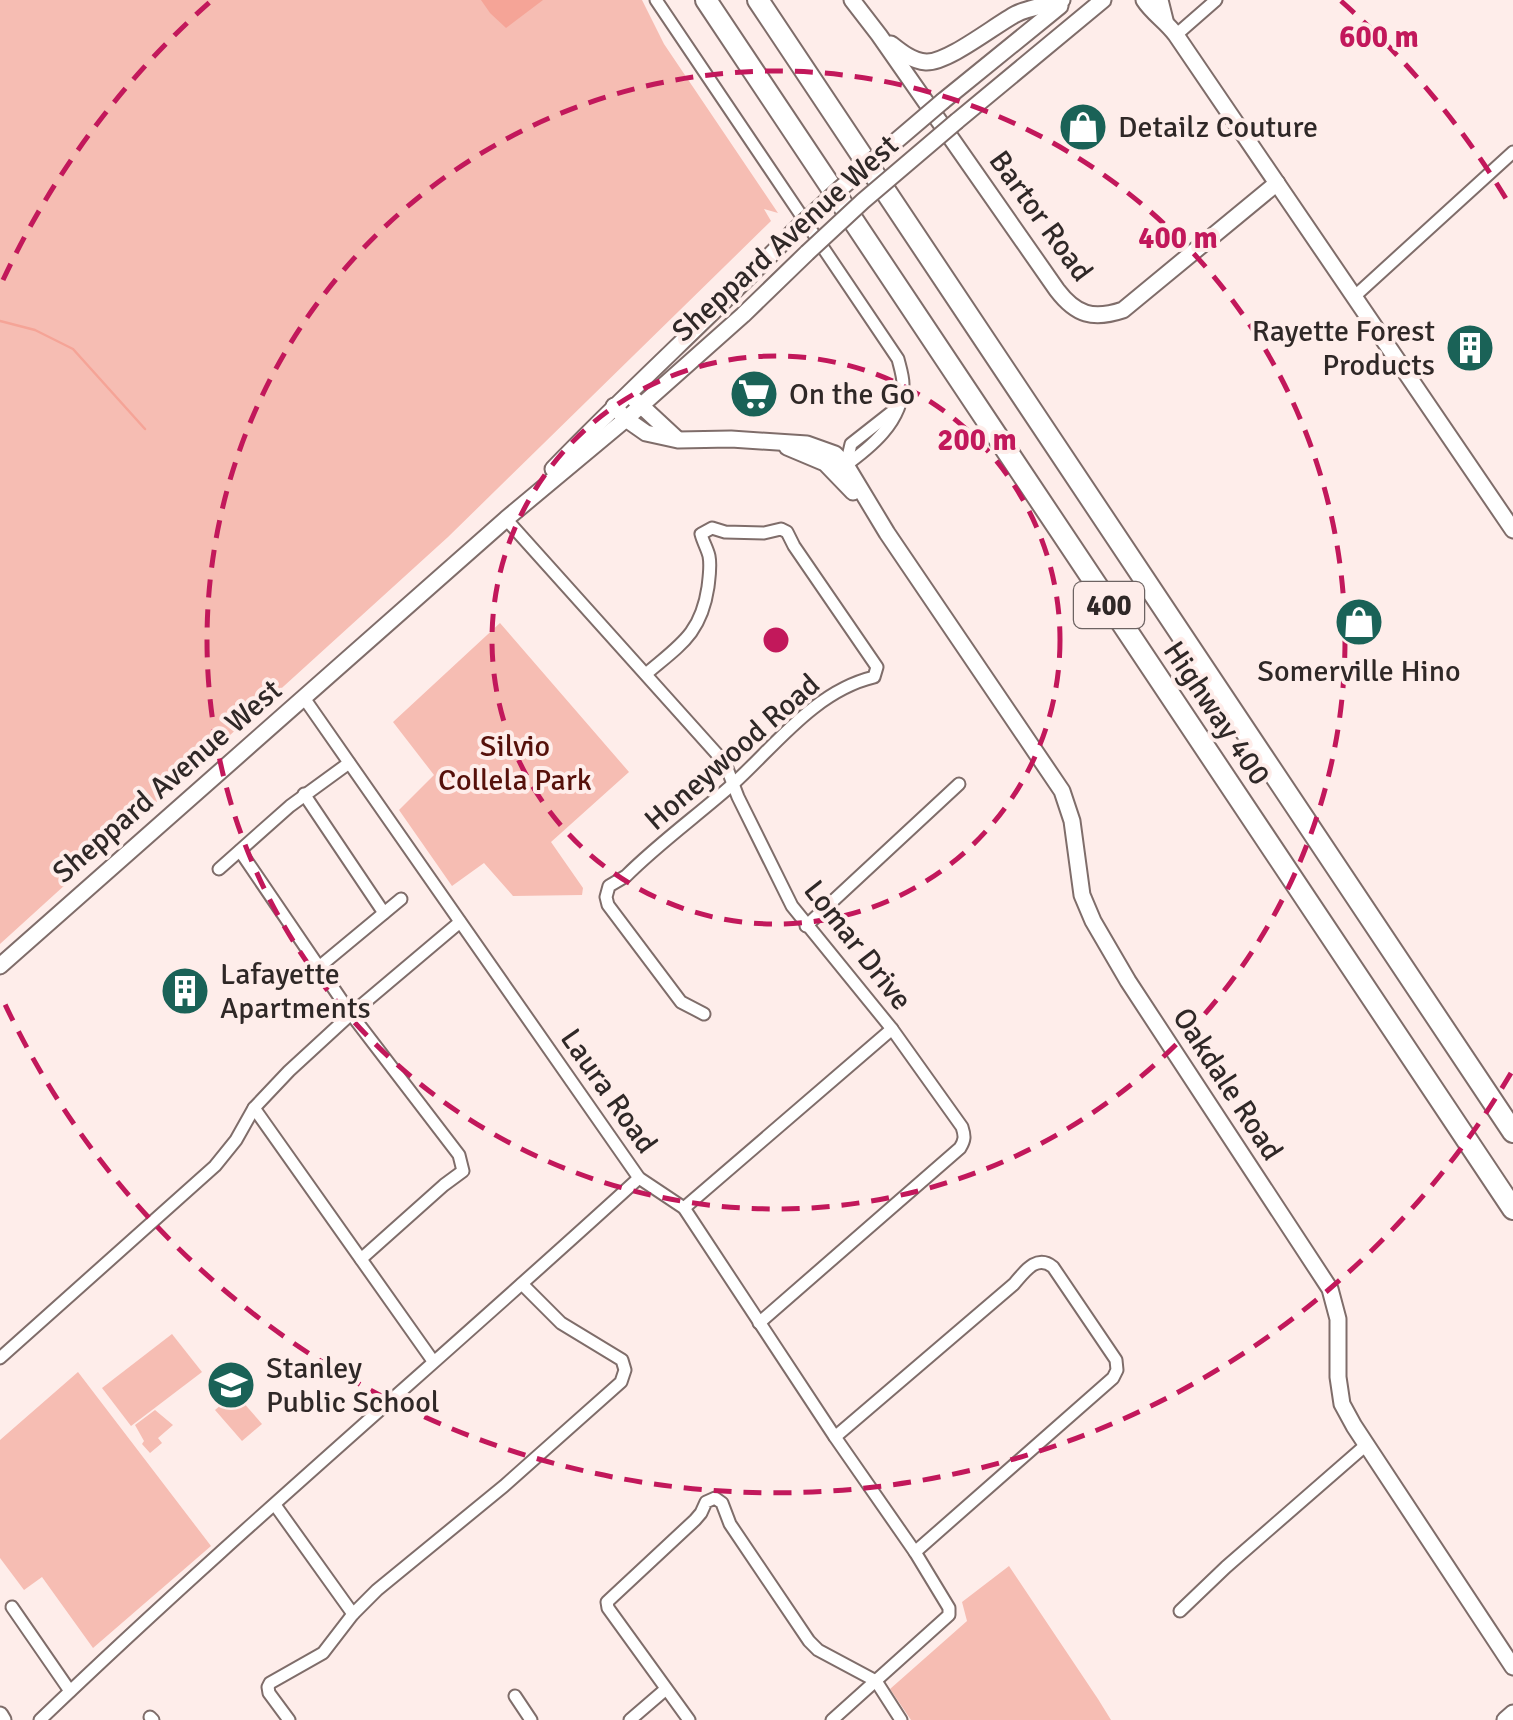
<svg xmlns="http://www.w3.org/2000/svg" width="1513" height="1720" viewBox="0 0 1513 1720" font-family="Signika,sans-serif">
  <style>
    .green { fill: #f6bdb3 }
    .water { fill: #f5a497 }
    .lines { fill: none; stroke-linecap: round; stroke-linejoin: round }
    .stream { stroke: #f5a497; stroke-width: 2.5 }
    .street-casing { stroke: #7f6d6a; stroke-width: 15 }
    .secondary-casing { stroke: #7f6d6a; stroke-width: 19 }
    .highway-casing { stroke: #7f6d6a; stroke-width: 24 }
    .street { stroke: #fff; stroke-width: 11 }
    .secondary { stroke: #fff; stroke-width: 15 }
    .highway { stroke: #fff; stroke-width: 20 }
    .secondary-bridge-casing { stroke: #7f6d6a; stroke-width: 19; stroke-linecap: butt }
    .secondary-bridge { stroke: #fff; stroke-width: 15 }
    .ring { fill: none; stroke: #c2185b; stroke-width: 5; stroke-dasharray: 18 12 }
    .labels { text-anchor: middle; stroke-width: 8; stroke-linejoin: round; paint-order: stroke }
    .shield { fill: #feedea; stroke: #6d6362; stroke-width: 2.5 }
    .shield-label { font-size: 28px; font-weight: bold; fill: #2f2827 }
    .poi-label { font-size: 30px; fill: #2f2827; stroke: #feedea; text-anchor: start }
    .street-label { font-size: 30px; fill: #2f2827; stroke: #feedea }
    .park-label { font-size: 30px; fill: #56100a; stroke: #feedea }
    .centre { fill: #c2185b; stroke: #feedea; stroke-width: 5 }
    .ring-label { font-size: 30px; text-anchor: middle; font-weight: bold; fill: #c2185b; stroke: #feedea; stroke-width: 8; stroke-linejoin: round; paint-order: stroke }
  </style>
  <rect width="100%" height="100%" fill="#feedea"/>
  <g class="green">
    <polygon points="0,0 642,0 664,44 778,213 764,209 771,221 448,537 0,944"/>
    <polygon points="500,623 629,772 551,842 583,888 582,895 513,896 484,863 452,886 399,810 434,775 393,722"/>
    <polygon points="172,1334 202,1372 131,1426 102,1388"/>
    <polygon points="78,1372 211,1546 93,1648 42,1577 24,1590 0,1558 0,1440"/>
    <polygon points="235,1393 262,1424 242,1441 215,1410"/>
    <polygon points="155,1410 173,1425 158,1438 162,1443 150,1453 142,1444 144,1441 135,1425"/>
    <polygon points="1009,1566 1098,1699 1111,1720 911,1720 890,1689 967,1621 962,1602"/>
  </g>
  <polygon class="water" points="481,0 543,0 506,28 490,13"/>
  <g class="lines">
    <polyline class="stream" points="0,321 35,330 73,349 145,429"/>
    <g class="street-casing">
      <g id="street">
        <path d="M 656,0 L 898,359 C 900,367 903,376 903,384 C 903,422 870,448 842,468"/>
        <polyline points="1176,35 1216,0"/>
        <polyline points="1355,296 1513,152"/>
        <polyline points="846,465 851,444 893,411"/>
        <path d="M 506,519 L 725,763 L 738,797 L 792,906 L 892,1029 L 962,1127 C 965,1136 965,1140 960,1148 L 759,1323"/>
        <path d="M 646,674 C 680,645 701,634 708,587 C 709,578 711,566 709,556 C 707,548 703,542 701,534 L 712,528 L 725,532 L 764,533 L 781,529 L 787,532 L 794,546 L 877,667 L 874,677 C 815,691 775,746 733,784 C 698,815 659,843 626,876 L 609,886 L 606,897 L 608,905 L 681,1002 L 704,1014"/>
        <polyline points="304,698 639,1178 684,1208 835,1437 915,1552 949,1608 949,1615 832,1720"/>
        <polyline points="304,794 384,913"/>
        <polyline points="240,851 351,1014 459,1155 463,1171 444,1185 361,1259"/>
        <polyline points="219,869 290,806 349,763"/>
        <polyline points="806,926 959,784"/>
        <polyline points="319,967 401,899"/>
        <polyline points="254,1108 433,1361"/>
        <polyline points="684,1208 892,1029"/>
        <polyline points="0,1358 215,1166 236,1140 254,1108 289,1071 351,1014 460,922"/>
        <path d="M 835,1437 L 1014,1284 C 1025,1271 1037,1254 1053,1267 L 1116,1360 L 1117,1370 L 1113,1378 L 915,1552"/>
        <polyline points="275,1505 353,1614"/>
        <polyline points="12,1607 70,1691"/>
        <polyline points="1180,1611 1226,1567 1366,1445"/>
        <polyline points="515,1696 531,1720"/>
        <polyline points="150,1717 153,1720"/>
        <path d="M 40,1720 C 234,1534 440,1360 639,1178"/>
        <polyline points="289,1720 269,1693 268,1687 270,1683 323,1653 353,1614 377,1590 504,1486 621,1382 625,1370 622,1360 561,1323 522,1284"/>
        <polyline points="630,1720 666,1689"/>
        <polyline points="689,1720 608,1608 607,1602 695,1520 701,1513 706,1502 715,1498 722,1503 730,1524 809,1641 818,1650 876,1681 901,1720"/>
      </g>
    </g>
    <g class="secondary-casing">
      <g id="secondary">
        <path d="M 852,0 L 879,35 L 1057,290 C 1076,315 1093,320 1123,310 L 1277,183"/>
        <path d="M 1144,0 C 1153,14 1166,21 1176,35 L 1513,530"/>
        <polyline points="1160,0 1165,20"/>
        <path d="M 891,44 C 901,52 912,61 926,62 C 948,63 995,25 1016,14 C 1030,7 1047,6 1062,0"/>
        <polyline points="943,101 1060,6"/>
        <polyline points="957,121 1103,0"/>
        <polyline points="634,399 676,438"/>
        <polyline points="614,406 626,419 646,433 678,440 731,439 807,444 835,454 846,465 887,533 1062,791 1072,821 1082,895 1093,921 1128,981 1330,1289 1338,1319 1338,1377 1342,1404 1354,1426 1513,1667"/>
        <polyline points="787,447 825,463 853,492"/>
        <path d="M 553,469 C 631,388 715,313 793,232"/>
        <polyline points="0,966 506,519 626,419 743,315 807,253"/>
        <polyline points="0,1715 3,1720"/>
        <polyline points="1505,1720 1513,1713"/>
      </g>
    </g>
    <g class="highway-casing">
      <g id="highway">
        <polyline points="706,0 1513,1209"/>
        <polyline points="758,0 1513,1132"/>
      </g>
    </g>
    <use href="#street" class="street"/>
    <use href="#secondary" class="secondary"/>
    <use href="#highway" class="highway"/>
    <g class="secondary-bridge-casing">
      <g id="secondary-bridge">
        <polyline points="793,232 841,188 943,101"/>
        <polyline points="807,253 863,201 957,121"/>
      </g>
    </g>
    <use href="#secondary-bridge" class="secondary-bridge"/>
  </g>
  <g class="ring">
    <circle cx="776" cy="640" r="284"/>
    <circle cx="776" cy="640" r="569"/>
    <path d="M1511 1073A853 853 0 0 1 3 1000M3 280A853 853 0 0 1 211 1M1341 1A853 853 0 0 1 1511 207"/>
  </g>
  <defs>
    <g id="shop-disc" transform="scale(2.5)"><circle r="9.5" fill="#1a6257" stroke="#feedea"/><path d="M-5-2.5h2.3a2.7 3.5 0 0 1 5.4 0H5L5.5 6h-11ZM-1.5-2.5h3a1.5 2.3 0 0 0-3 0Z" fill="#fff"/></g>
    <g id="building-disc" transform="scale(2.5)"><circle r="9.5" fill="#1a6257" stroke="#feedea"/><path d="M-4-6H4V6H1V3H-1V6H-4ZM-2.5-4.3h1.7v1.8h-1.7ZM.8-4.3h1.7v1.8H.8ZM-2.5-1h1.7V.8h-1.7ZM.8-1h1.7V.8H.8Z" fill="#fff"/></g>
    <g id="supermarket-disc" transform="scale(2.5)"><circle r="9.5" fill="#1a6257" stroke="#feedea"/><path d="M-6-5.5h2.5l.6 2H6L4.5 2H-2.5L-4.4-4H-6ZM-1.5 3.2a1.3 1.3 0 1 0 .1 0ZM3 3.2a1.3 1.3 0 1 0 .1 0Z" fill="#fff"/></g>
    <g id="school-disc" transform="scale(2.5)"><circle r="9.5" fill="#1a6257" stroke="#feedea"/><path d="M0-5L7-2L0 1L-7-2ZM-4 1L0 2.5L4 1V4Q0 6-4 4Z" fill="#fff"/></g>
  </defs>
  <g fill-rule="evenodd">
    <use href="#shop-disc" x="1083" y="127"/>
    <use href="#building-disc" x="1470" y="348"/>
    <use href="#supermarket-disc" x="754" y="394"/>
    <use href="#shop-disc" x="1359" y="622"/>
    <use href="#building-disc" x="185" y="991"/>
    <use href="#school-disc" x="231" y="1385"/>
  </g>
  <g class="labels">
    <rect class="shield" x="1074" y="582" width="70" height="46" rx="8"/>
    <g class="shield-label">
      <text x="1109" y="615">400</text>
    </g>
    <g class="poi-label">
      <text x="1118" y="137">Detailz Couture</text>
      <text x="1435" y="341" text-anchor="end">Rayette Forest<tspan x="1435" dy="34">Products</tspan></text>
      <text x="789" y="404">On the Go</text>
      <text x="1359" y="681" text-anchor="middle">Somerville Hino</text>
      <text x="220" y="984">Lafayette<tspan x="220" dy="34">Apartments</tspan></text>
      <text x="266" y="1378">Stanley<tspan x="266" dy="34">Public School</tspan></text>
    </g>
    <g class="street-label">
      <text transform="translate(1041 216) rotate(54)" y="10">Bartor Road</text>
      <text transform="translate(785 238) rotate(-42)" y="10">Sheppard Avenue West</text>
      <text transform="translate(1217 713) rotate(56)" y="10">Highway 400</text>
      <text transform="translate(732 752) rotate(-41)" y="10">Honeywood Road</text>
      <text transform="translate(167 781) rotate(-41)" y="10">Sheppard Avenue West</text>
      <text transform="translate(858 945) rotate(52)" y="10">Lomar Drive</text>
      <text transform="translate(1228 1084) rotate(57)" y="10">Oakdale Road</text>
      <text transform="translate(609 1091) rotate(55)" y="10">Laura Road</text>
    </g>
    <g class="park-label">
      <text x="515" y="756">Silvio<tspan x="515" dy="34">Collela Park</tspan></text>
    </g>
  </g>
  <circle cx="776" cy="640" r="15" class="centre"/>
  <g class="ring-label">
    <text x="1379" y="47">600 m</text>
    <text x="1178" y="248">400 m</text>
    <text x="977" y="450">200 m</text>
  </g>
</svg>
